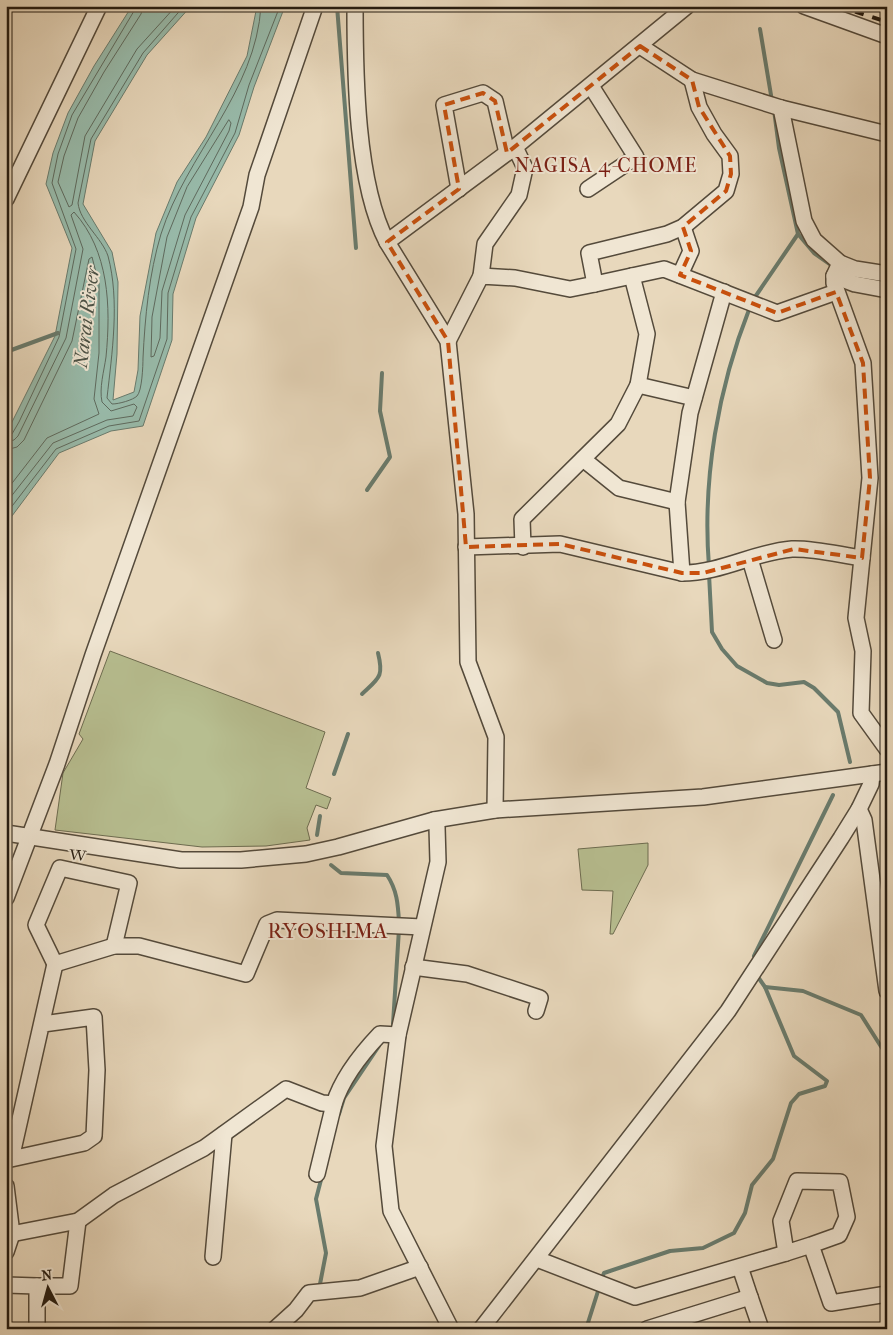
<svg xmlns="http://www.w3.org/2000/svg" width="893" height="1335" viewBox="0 0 893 1335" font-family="'IM FELL French Canon','Noto Serif JP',serif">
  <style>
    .green { fill: #b7be90; stroke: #6d6c50 }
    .water { fill: #98bbab; stroke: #697b6d }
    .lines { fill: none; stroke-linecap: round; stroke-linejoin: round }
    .shore { stroke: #5e6a5e; stroke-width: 1 }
    .stream { stroke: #697b6d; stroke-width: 4 }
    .minor-casing { stroke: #544a3b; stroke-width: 18 }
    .minor { stroke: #f0e6d3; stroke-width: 15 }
    .rail { stroke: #231a10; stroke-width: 4; stroke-dasharray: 9 9; stroke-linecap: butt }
    .marked { fill: none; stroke: #ca500d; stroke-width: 4; stroke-dasharray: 10 6; stroke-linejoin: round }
    .labels { text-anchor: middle; stroke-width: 4; stroke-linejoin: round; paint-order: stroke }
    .street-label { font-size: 19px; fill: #231a10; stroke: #f0e6d3 }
    .neighbourhood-label { font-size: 20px; letter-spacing: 1px; fill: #7a1f14; stroke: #f0e6d3 }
    .water-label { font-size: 20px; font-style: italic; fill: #4c5246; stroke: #f0e6d3 }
    .quarter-label { font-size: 21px; letter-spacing: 1px; fill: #7a1f14; stroke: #f0e6d3 }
  </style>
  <rect width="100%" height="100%" fill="#e8d8bc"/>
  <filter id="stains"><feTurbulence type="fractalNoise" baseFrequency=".004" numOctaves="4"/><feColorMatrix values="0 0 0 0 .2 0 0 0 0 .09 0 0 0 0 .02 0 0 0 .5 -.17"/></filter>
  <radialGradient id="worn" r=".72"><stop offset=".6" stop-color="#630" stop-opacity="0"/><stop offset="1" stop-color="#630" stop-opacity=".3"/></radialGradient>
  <g class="green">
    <polygon points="110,651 325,732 306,788 331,798 327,809 316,805 307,828 310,840 266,846 202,847 55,830 63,773 83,739 79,734"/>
    <polygon points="648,843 648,865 613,934 610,934 613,891 582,890 578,849"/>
  </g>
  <polygon class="water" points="132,6 191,6 147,55 95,141 83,204 112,252 118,282 117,354 113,400 134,392 138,370 140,316 156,233 177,182 206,137 247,56 257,6 285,6 254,87 239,135 196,218 173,294 172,340 143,426 111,431 59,453 6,524 6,434 55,336 72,248 46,184 53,153 68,113 94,66"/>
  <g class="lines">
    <g class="shore">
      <polyline points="143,6 141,14 104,72 78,118 64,156 58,182 69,207 72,205 85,136 137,49 176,6"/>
      <path d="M 184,6 L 143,53 L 91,139 L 78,203 C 80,222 102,238 108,256 C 120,301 112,353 107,398 L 112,404 C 119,404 133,400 137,396 C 142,391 143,366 143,358 C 145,317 149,274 161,234 C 186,155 256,92 261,6"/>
      <polygon points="229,120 231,123 229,131 185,215 162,291 160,338 154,356 151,357 152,317 167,237 187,187"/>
      <polyline points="6,436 12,434 19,422 59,337 76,249 52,183 58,154 72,115 137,6"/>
      <path d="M 6,442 L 14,440 L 18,436 L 66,338 L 83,249 L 71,215 L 74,212 C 109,251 111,306 106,357 C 104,371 99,388 102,402 L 111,411 L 134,404 L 137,407 L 133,416 L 107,420 L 53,443 L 6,503"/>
      <polyline points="6,450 17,447 24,440 72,341 89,259 92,257 99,284 99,353 94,399 99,414 47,438 6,491"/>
      <polyline points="6,514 56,449 109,426 139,421 167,339 168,293 191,217 235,133 249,85 280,6"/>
    </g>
    <g class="stream">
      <polyline points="337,6 356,248"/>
      <polyline points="760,29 772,101"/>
      <polyline points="774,110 779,148 798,234 814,253 834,267"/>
      <polyline points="753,300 798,234"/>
      <polyline points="6,352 58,333"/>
      <polyline points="367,490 390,457 380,411 382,373"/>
      <path d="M 709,567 C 702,479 718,388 750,307"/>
      <polyline points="709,574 712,632 722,649 737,666 767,683 779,685 804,682 814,688 838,712 850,762"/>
      <path d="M 362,694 C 379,678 384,677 378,653"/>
      <polyline points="334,774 348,734"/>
      <polyline points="317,835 320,816"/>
      <path d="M 331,865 L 341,873 L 387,875 C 397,890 398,904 399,922"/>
      <polyline points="754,956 833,795"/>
      <polyline points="765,987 803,991 861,1015 887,1056"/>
      <polyline points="393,1024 399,929"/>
      <polyline points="339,1114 344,1098 379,1046"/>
      <polyline points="601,1281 604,1273 670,1251 703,1248 734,1233 745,1213 752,1185 773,1159 791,1103 799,1094 825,1086 827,1081 794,1056 765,987 758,977"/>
      <polyline points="320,1284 326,1253 316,1199 322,1176"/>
      <polyline points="586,1329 599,1288"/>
    </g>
    <g class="minor-casing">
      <g id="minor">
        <path d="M 355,6 C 355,74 356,183 387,242 L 448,341 L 466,514 L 468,662 L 496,737 L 495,810"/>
        <polyline points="804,6 887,36"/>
        <polyline points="640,46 692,80 781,108 887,134"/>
        <polyline points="781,108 804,221 814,240 840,263 855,269 887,274"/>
        <polyline points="459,189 444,105 483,93 495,101 507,153"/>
        <polyline points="588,189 636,157 591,86"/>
        <polyline points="6,199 99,6"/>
        <polyline points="387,242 515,147 687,6"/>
        <polyline points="840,263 834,276 834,283 863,363 870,478 856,618 863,651 861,713 887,749"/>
        <polyline points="680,275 691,251 683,227"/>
        <polyline points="481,276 485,244 519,195 525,168 515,147"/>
        <polyline points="834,276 855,284 887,290"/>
        <polyline points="595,284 664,269 777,313 836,292"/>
        <polyline points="448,341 481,276 515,278 570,289 595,284 589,253 667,234 683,227 726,191 731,174 730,156 714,134 699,107 692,80"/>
        <polyline points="638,385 694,398"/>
        <polyline points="583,459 619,488 677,502"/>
        <path d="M 466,547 L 560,544 L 682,573 C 721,573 754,552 792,549 C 814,548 840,555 862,558"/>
        <polyline points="523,547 522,519 618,424 638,385 647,334 632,276"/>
        <polyline points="750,559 774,640"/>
        <polyline points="682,573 677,502 690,413 724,292"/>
        <polyline points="859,809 864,820 887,991"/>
        <polyline points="434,820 437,827 438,862 398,1035 384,1146 391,1211 451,1329"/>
        <polyline points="6,833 181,860 241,860 306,854 338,847 434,820 495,810 703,797 887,772"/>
        <polyline points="6,898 57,764 93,655 251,207 257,175 315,6"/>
        <polyline points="55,964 114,946 139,946 246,974 267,924 277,920 422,927"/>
        <polyline points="55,964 36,925 60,868 129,883 114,946"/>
        <polyline points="413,967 467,974 540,998 536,1011"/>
        <polyline points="43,1024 94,1017 97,1070 94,1136 84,1143 11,1159 55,964"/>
        <polyline points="317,1174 334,1104"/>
        <polyline points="6,1186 12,1234 6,1252"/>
        <path d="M 6,1235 L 78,1221 L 114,1195 L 204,1148 L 286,1089 L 322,1103 L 334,1104 C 342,1078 361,1054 380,1034 L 398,1035"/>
        <polyline points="811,1245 786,1253 781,1221 797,1181 840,1182 847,1217 839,1235 811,1245 831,1303 887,1294"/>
        <polyline points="213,1257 224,1134"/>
        <polyline points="537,1259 635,1297 786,1253"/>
        <polyline points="740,1267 750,1297"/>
        <polyline points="6,1285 37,1286"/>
        <polyline points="37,1329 37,1286 70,1286 78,1221"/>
        <polyline points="275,1329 296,1310 309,1293 360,1288 420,1267"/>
        <polyline points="481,1329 728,1011 841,838 859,809 871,784 872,774"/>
        <polyline points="647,1329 750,1297 761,1329"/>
      </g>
    </g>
    <use href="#minor" class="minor"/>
    <polyline class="rail" points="838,6 887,22"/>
  </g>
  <path class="marked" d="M 640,46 L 692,80 L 699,107 L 730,156 L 731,174 L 726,191 L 683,227 L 691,251 L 680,275 L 777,313 L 836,292 L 863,363 L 870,478 L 862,558 L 794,549 L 703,573 L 682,573 L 560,544 L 466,547 L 448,341 L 387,242 L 459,189 L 444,105 L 483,93 L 495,101 L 507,153 Z"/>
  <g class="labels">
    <g class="street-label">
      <text transform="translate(78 853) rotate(6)" y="7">ｗ</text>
    </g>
    <g class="neighbourhood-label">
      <text x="606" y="172">NAGISA 4-CHOME</text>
    </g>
    <g class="water-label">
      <text transform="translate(86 317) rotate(-83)" y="7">Narai River</text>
    </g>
    <g class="quarter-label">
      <text x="328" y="938">RYOSHIMA</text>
    </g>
  </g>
  <rect width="893" height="1335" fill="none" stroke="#e8d8bc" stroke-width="25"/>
  <rect x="8" y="8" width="878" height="1320" fill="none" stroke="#231a10" stroke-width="2.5"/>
  <rect x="12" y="12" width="868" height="1310" fill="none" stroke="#231a10"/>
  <g transform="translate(48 1288) rotate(354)" stroke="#f0e6d3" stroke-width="4" paint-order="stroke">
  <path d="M0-4L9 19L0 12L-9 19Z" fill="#231a10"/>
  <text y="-8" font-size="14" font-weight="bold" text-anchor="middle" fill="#231a10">N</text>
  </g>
  <rect width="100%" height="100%" filter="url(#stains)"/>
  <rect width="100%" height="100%" fill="url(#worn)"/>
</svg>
